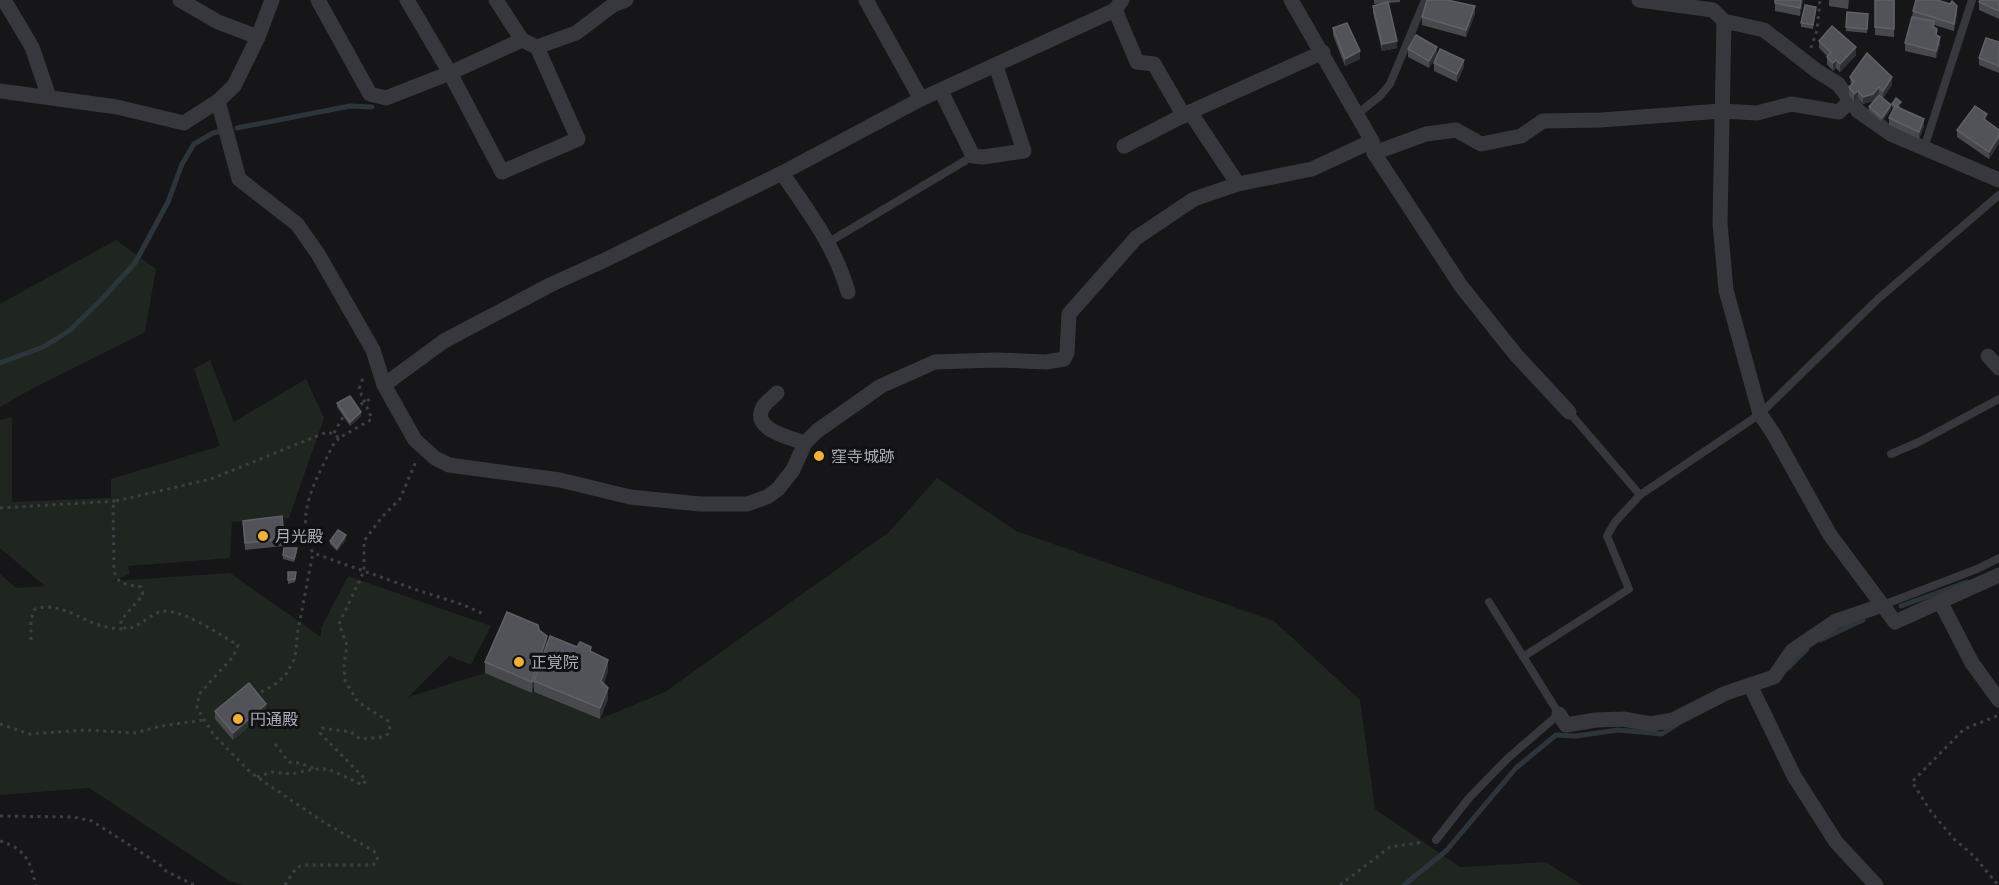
<svg xmlns="http://www.w3.org/2000/svg" width="1999" height="885" viewBox="0 0 1999 885" font-family="Quicksand,'Noto Sans JP',sans-serif">
  <style>
    .green { fill: #1e261f }
    .lines { fill: none; stroke-linecap: round; stroke-linejoin: round }
    .stream { stroke: #2c353c; stroke-width: 5 }
    .path { stroke: #3d3f44; stroke-width: 3; stroke-dasharray: 3 4.5; stroke-linecap: butt }
    .service { stroke: #37383d; stroke-width: 8 }
    .minor { stroke: #37383d; stroke-width: 15 }
    .wall { fill: #47494d }
    .shaded-wall { fill: #2f3033 }
    .building { fill: #525359; stroke: #5f6168; stroke-width: 1.5 }
    .poi-dot { fill: #f2b134; stroke: #111113; stroke-width: 2 }
    .labels { text-anchor: middle; stroke-width: 6; stroke-linejoin: round; paint-order: stroke }
    .poi-label { font-size: 16px; fill: #a8adb8; stroke: #111113; text-anchor: start }
  </style>
  <rect width="100%" height="100%" fill="#161618"/>
  <g class="green">
    <polygon points="116,240 156,269 145,332 35,387 0,407 0,304"/>
    <polygon points="210,360 234,422 306,379 324,418 289,518 232,522 230,558 128,566 130,574 112,581 230,573 321,637 321,628 348,576 491,626 471,665 449,656 408,697 485,673 600,719 665,692 889,532 937,478 1016,531 1274,621 1360,700 1375,809 1460,867 1546,862 1582,885 243,885 230,881 89,788 0,795 0,574 16,588 45,586 0,548 0,420 12,417 12,502 111,498 111,479 220,446 194,369"/>
  </g>
  <g class="lines">
    <g class="stream">
      <polyline points="237,128 350,106 372,107"/>
      <polyline points="0,363 43,347 58,338 69,331 101,300 135,263 168,202 182,164 194,144 213,133 221,131"/>
      <polyline points="1901,606 1967,582"/>
      <polyline points="1820,640 1863,620"/>
      <polyline points="1788,668 1807,649"/>
      <polyline points="1404,885 1446,851 1516,768 1556,735 1576,736 1618,730 1662,734 1676,725"/>
    </g>
    <g class="path">
      <polyline points="1811,48 1817,30 1820,0"/>
      <polyline points="354,408 372,398"/>
      <polyline points="334,433 343,417"/>
      <path d="M 339,438 L 333,445 C 317,478 293,516 313,553 L 420,591 L 461,604 L 484,614"/>
      <polyline points="0,508 116,501"/>
      <path d="M 31,640 L 31,619 L 35,609 C 59,601 80,620 102,626 C 110,628 118,629 126,629"/>
      <polyline points="261,692 274,685 285,676 295,658 298,630 313,553"/>
      <polyline points="1997,716 1964,729 1912,782 1932,813 1954,839 1974,856 1998,885"/>
      <polyline points="0,724 30,734 85,730 135,733 161,726 204,720"/>
      <polyline points="275,744 289,762 299,763 314,768"/>
      <polyline points="257,777 272,772 291,774 315,769 328,769 363,785 366,780 320,733 322,728 351,732 360,739 382,737 388,734 390,726 388,721 358,702 345,681 344,665 347,645 339,624 364,571 364,541 382,517 400,499 416,461"/>
      <polyline points="0,816 74,817 92,821 159,864 166,871 194,885"/>
      <path d="M 0,841 C 27,850 29,860 36,885"/>
      <path d="M 285,885 L 296,868 L 304,865 L 373,865 L 378,860 L 374,851 L 325,823 L 251,773 L 213,734 L 197,708 L 199,694 L 233,657 L 238,645 C 220,635 179,606 160,612 C 147,616 140,627 126,629 L 121,625 L 121,620 L 143,595 L 141,587 C 128,584 118,586 114,571 L 113,507 L 116,501 L 211,479 L 327,432 L 334,434 L 339,438 L 372,419 L 359,389 L 364,375"/>
      <polyline points="1340,885 1390,847 1424,842"/>
    </g>
    <g class="service">
      <polyline points="1356,115 1380,96 1390,84 1425,0"/>
      <polyline points="1924,148 1972,0"/>
      <polyline points="829,242 973,156"/>
      <polyline points="1569,412 1640,495 1760,414 1878,299 1999,195"/>
      <polyline points="1891,454 1919,442 1999,399"/>
      <polyline points="1883,605 1977,569 1999,558"/>
      <polyline points="1523,657 1629,589 1607,536 1615,522 1640,495"/>
      <polyline points="1436,840 1469,798 1507,759 1559,714 1489,602"/>
    </g>
    <g class="minor">
      <polyline points="4,0 32,47 49,97"/>
      <polyline points="180,0 218,22 258,37"/>
      <polyline points="318,0 370,94 386,98 450,73 522,40"/>
      <polyline points="407,0 450,73 502,172 578,139 537,47 522,40 496,0"/>
      <polyline points="866,0 921,99"/>
      <polyline points="1291,0 1372,141 1374,153 1461,286 1516,355 1569,412"/>
      <polyline points="1639,0 1713,10 1724,21 1764,30 1817,71 1838,84 1858,111 1891,134 1999,180"/>
      <polyline points="1115,10 1137,62 1154,64 1184,116"/>
      <polyline points="1724,21 1720,223 1726,290 1760,414 1773,433 1830,535 1895,622 1999,575"/>
      <polyline points="537,47 576,33 613,5 626,0"/>
      <polyline points="0,91 117,107 184,123 218,101 234,86 258,37 272,0"/>
      <polyline points="941,91 973,156 983,157 1024,151 996,66"/>
      <polyline points="218,101 239,179 297,224 318,254 373,350 384,385 415,440 435,458 449,465 560,480 630,497 700,504 747,504 767,497 778,489 793,470 805,443 817,431 881,386 935,362 997,360 1046,362 1064,359 1067,353 1069,314 1136,238 1194,199 1238,184 1312,169 1372,141"/>
      <polyline points="1190,112 1238,184"/>
      <polyline points="1124,146 1190,112 1323,52"/>
      <polyline points="1374,153 1426,134 1456,130 1481,144 1521,136 1543,121 1601,120 1721,111 1757,113 1791,104 1839,112 1850,101"/>
      <path d="M 782,173 C 808,211 835,246 848,292"/>
      <polyline points="1988,356 1999,368"/>
      <polyline points="384,385 444,341 550,285 605,260 782,173 921,99 1115,10 1122,0"/>
      <path d="M 777,393 C 773,397 766,402 763,407 C 750,430 792,438 805,443"/>
      <polyline points="1941,603 1972,663 1999,700"/>
      <polyline points="1750,685 1794,776 1836,842 1876,885"/>
      <polyline points="1559,714 1566,725 1596,720 1623,719 1651,724 1673,720 1726,693 1774,677 1792,651 1836,621 1883,605"/>
    </g>
  </g>
  <g class="wall">
    <polygon points="1374,0 1400,0 1400,2 1388,3 1397,48 1382,51 1373,13 1373,6 1385,3 1374,4"/>
    <polygon points="1775,0 1803,0 1800,16 1775,11"/>
    <polygon points="1829,0 1849,0 1848,9 1829,6"/>
    <polygon points="1875,0 1895,0 1894,37 1875,35"/>
    <polygon points="1999,0 1999,19 1979,10 1979,2"/>
    <polygon points="1816,10 1813,29 1801,27 1801,23"/>
    <polygon points="1913,11 1957,13 1954,31 1934,25 1940,44 1936,58 1905,51 1905,43 1912,17"/>
    <polygon points="1847,12 1868,14 1867,33 1846,31"/>
    <polygon points="1475,14 1466,37 1422,25 1422,17"/>
    <polygon points="1333,28 1360,59 1345,66 1333,35"/>
    <polygon points="1819,41 1856,55 1840,72 1836,68 1833,71 1827,64 1827,56 1819,48"/>
    <polygon points="1999,42 1999,73 1979,65 1979,58"/>
    <polygon points="1408,49 1437,55 1429,68 1408,57"/>
    <polygon points="1434,63 1464,67 1457,82 1434,71"/>
    <polygon points="1850,77 1892,85 1883,98 1879,94 1873,101 1863,104 1858,98 1854,102 1849,95 1849,87 1851,85"/>
    <polygon points="1892,104 1901,106 1899,107 1924,126 1919,139 1889,125 1889,118 1894,109 1892,107"/>
    <polygon points="1869,107 1891,109 1882,122 1869,111"/>
    <polygon points="1987,121 1999,130 1999,143 1989,159 1957,137 1957,130"/>
    <polygon points="337,403 361,416 350,426 337,407"/>
    <polygon points="243,521 284,539 284,546 245,550"/>
    <polygon points="346,539 337,551 330,544 330,541"/>
    <polygon points="297,552 294,562 283,559 283,555"/>
    <polygon points="288,572 296,576 295,582 288,584"/>
    <polygon points="539,630 547,643 577,647 591,651 608,671 604,683 608,699 600,719 534,692 534,685 532,693 485,673 485,662"/>
    <polygon points="215,711 266,712 233,740 215,719"/>
  </g>
  <g class="shaded-wall">
    <polygon points="1801,0 1803,0 1800,16 1800,8"/>
    <polygon points="1475,6 1475,14 1466,37 1466,30"/>
    <polygon points="1957,6 1957,13 1954,31 1954,24"/>
    <polygon points="1940,37 1940,44 1936,58 1936,51"/>
    <polygon points="1397,41 1397,48 1382,51 1382,44"/>
    <polygon points="1437,47 1437,55 1429,68 1429,61"/>
    <polygon points="1856,47 1856,55 1840,72 1840,64"/>
    <polygon points="1360,51 1360,59 1345,66 1345,59"/>
    <polygon points="1464,60 1464,67 1457,82 1457,74"/>
    <polygon points="1836,60 1836,68 1833,71 1833,63"/>
    <polygon points="1892,77 1892,85 1883,98 1883,91"/>
    <polygon points="1879,87 1879,94 1873,101 1863,104 1863,97"/>
    <polygon points="1858,91 1858,98 1854,102 1854,94"/>
    <polygon points="1891,105 1891,109 1882,122 1882,118"/>
    <polygon points="1924,119 1924,126 1919,139 1919,132"/>
    <polygon points="1999,136 1999,143 1989,159 1989,152"/>
    <polygon points="361,412 361,416 350,426 350,422"/>
    <polygon points="346,535 346,539 337,551 337,548"/>
    <polygon points="547,636 547,647 534,681 534,685 532,693 532,682"/>
    <polygon points="608,660 608,671 601,692 601,681"/>
    <polygon points="608,688 608,699 600,719 600,708"/>
    <polygon points="266,704 266,712 233,740 233,733"/>
  </g>
  <g class="building">
    <polygon points="1427,0 1447,0 1475,6 1466,30 1422,17"/>
    <polygon points="1775,0 1801,0 1800,8 1775,3"/>
    <polygon points="1875,0 1894,0 1894,29 1875,27"/>
    <polygon points="1916,0 1937,0 1950,4 1952,1 1957,6 1954,24 1913,11"/>
    <polygon points="1980,0 1999,0 1999,11 1979,2"/>
    <polygon points="1388,2 1397,41 1382,44 1373,6"/>
    <polygon points="1805,5 1816,7 1813,25 1801,23"/>
    <polygon points="1847,12 1868,14 1867,29 1846,27"/>
    <polygon points="1912,17 1934,21 1933,27 1937,29 1936,35 1940,37 1936,51 1905,43"/>
    <polygon points="1347,23 1360,51 1345,59 1333,28"/>
    <polygon points="1832,26 1856,47 1840,64 1836,60 1833,63 1827,57 1831,52 1819,41"/>
    <polygon points="1416,35 1437,47 1429,61 1408,49"/>
    <polygon points="1986,38 1999,42 1999,66 1979,58"/>
    <polygon points="1440,49 1464,60 1457,74 1434,63"/>
    <polygon points="1867,53 1892,77 1883,91 1879,87 1873,94 1863,97 1858,91 1854,94 1849,87 1854,82 1850,77"/>
    <polygon points="1879,95 1891,105 1882,118 1869,107"/>
    <polygon points="1896,98 1901,102 1897,106 1892,104"/>
    <polygon points="1895,106 1924,119 1919,132 1889,118"/>
    <polygon points="1975,106 1987,114 1984,119 1999,130 1999,136 1989,152 1957,130"/>
    <polygon points="350,396 361,412 350,422 337,403"/>
    <polygon points="282,516 284,539 245,543 243,521"/>
    <polygon points="338,530 346,535 337,548 330,541"/>
    <polygon points="284,548 297,548 294,559 283,555"/>
    <polygon points="288,572 296,572 295,579 288,580"/>
    <polygon points="507,612 538,625 539,630 547,636 532,682 485,662"/>
    <polygon points="550,636 577,647 580,642 591,647 590,651 608,660 601,681 608,688 600,708 534,681"/>
    <polygon points="249,683 266,704 233,733 215,711"/>
  </g>
  <g class="poi-dot">
    <circle cx="819" cy="456" r="6"/>
    <circle cx="263" cy="536" r="6"/>
    <circle cx="519" cy="662" r="6"/>
    <circle cx="238" cy="719" r="6"/>
  </g>
  <g class="labels">
    <g class="poi-label">
      <text x="831" y="462">窪寺城跡</text>
      <text x="275" y="542">月光殿</text>
      <text x="531" y="668">正覚院</text>
      <text x="250" y="725">円通殿</text>
    </g>
  </g>
</svg>
